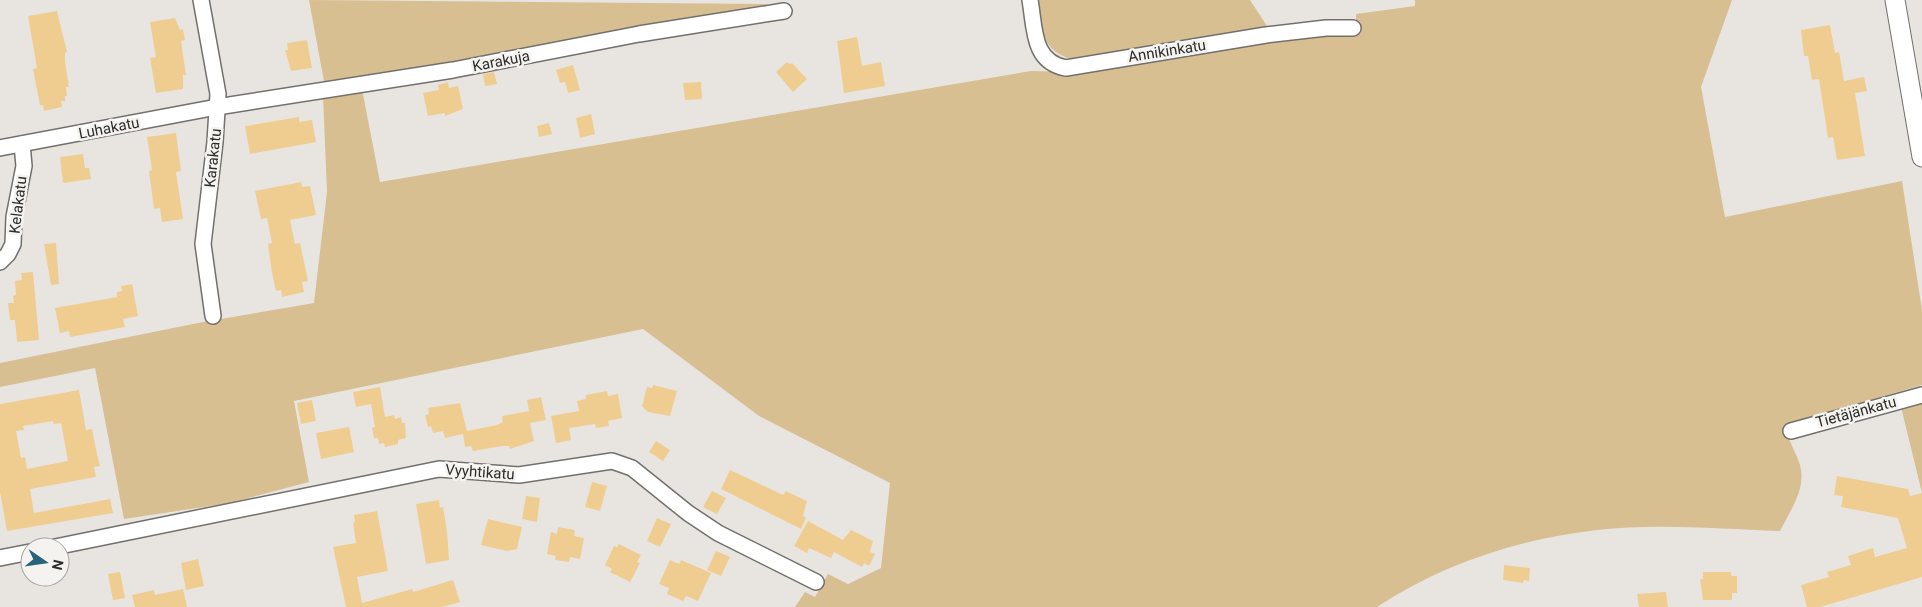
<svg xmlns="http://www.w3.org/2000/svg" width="1922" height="607" viewBox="0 0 1922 607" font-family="Roboto,sans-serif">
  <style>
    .green { fill: #d8bf92 }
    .building { fill: #efcd91; fill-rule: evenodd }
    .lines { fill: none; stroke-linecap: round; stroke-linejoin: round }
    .minor-casing { stroke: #72706c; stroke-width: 18 }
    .tertiary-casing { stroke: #72706c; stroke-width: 21 }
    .minor { stroke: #fff; stroke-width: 15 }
    .tertiary { stroke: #fff; stroke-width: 19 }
    .labels { text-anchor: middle; stroke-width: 5; stroke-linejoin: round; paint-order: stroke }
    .street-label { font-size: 15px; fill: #2d2c2b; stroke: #f5f3ef }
  </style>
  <rect width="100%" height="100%" fill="#e8e5e1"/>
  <g class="green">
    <polygon points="309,0 768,4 762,10 325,87"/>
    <path d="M 1038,0 L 1250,0 L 1269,29 L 1070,59 C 1039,48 1044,29 1038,0 Z"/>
    <path d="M 1415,0 L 1732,0 L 1701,87 L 1725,217 L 1902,181 L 1922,310 L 1922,385 L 1789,423 C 1787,440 1791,442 1797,457 C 1810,484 1792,507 1780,531 C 1720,529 1657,523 1597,530 C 1519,539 1442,564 1377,607 L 795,607 L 805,592 L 815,597 L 828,574 L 848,584 L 881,568 L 890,483 L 759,416 L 643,329 L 294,401 L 309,482 L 230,503 L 124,519 L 95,368 L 0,387 L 0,363 L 203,322 L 314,303 L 327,192 L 323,96 L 362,89 L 380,182 L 1031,71 L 1073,72 L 1273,41 L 1356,32 L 1356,14 L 1415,6 Z"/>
    <polygon points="1922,401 1922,493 1901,407"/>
  </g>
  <g class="building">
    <polygon points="57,11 67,52 65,53 65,61 69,87 66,87 67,96 65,96 65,101 61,101 62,107 44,111 43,105 40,105 33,69 37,68 28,16"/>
    <polygon points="175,18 180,30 183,29 185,40 181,41 186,75 183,75 183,89 156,93 150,58 156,57 150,22"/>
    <polygon points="1830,25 1835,53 1839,52 1844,81 1864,77 1867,91 1855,93 1865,156 1837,160 1833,137 1828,138 1819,79 1812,80 1808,56 1804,56 1801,30"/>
    <polygon points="857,37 862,66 881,62 885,86 844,93 837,41"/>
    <polygon points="307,40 312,68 291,71 285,50 288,50 287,43"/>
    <polygon points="787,62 790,64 792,63 807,79 793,92 776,72"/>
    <polygon points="573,65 580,90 568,93 565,82 560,83 556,70"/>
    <polygon points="494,72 497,84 485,86 483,74"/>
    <polygon points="448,82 449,88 458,86 463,109 445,116 445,113 428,116 423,93 439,90 438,85"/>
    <polygon points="701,82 702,99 685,100 683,83"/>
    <polygon points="591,114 595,134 580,138 576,118"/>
    <polygon points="299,117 299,122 312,120 316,142 250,154 245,126"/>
    <polygon points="549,123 552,134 539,137 537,126"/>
    <polygon points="176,133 181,171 176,172 183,219 162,222 160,208 154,209 149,171 152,170 147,137"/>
    <polygon points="83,154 85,168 89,168 91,179 63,183 60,157"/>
    <polygon points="301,182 302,187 310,186 316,215 290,220 295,244 300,243 308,281 302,282 304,292 282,297 281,290 276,291 272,273 268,244 272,243 267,218 261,219 255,191"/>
    <polygon points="56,243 59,284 51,285 44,244"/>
    <polygon points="33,272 39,340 17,342 15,320 10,320 8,303 14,303 13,296 16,295 15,281 22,280 21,273"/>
    <polygon points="132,284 138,316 123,319 125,327 70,337 69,331 60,333 55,308 117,297 117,292 122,291 121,286"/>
    <polygon points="653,385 677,391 670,416 648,412 642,406 647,387 652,388"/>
    <polygon points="380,387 385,417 394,415 395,419 401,417 402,423 405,423 406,438 398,440 398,444 385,447 384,443 379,444 378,438 374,438 372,428 375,427 371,404 356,407 353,392"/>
    <path d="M 79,390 L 86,430 L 92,429 L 97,454 L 100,466 L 94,467 L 96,477 L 30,489 L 34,513 L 110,499 L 113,513 L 7,531 L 0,492 L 0,404 ZM 53,421 L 54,424 L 61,423 L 68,461 L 27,469 L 25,457 L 21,458 L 16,431 L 24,430 L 23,426 Z"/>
    <polygon points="607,391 608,396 618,394 622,418 608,421 609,426 596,428 595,424 569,428 571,440 556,443 551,416 579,411 577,401 586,399 586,395"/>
    <polygon points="541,397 546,420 530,423 534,441 510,449 509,446 502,446 473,451 471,446 465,447 463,434 445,438 443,431 433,433 431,426 428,427 425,415 429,414 428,408 460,403 467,431 497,425 503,422 502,416 529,411 527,400"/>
    <polygon points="312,400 316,421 301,424 297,403"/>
    <polygon points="349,427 354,452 321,459 316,433"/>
    <polygon points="656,441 670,450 663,461 649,452"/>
    <polygon points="730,470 783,495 786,491 807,501 803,516 806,518 801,529 721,489"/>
    <polygon points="1837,476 1908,489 1910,496 1922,493 1922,577 1820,607 1807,607 1801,585 1829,577 1827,572 1851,565 1848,556 1873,548 1875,557 1907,548 1898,518 1841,507 1843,496 1834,495"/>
    <polygon points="592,482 607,486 600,511 585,507"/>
    <polygon points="712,491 726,498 717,514 703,507"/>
    <polygon points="526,496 540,498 537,522 522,519"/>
    <polygon points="439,500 440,508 443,507 447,531 449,560 426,564 416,504"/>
    <polygon points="377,511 388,571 357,577 362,603 412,589 413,592 453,580 460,602 442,607 346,607 333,547 356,543 353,523 355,522 354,515"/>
    <polygon points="657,518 671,524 660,547 647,541"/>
    <polygon points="488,519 522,527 517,549 507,551 481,545"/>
    <polygon points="808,521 843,540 851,530 873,541 870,552 875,554 869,566 864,563 862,567 834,552 831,558 809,548 807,553 794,546"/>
    <polygon points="558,527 575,530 574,536 584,538 580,559 570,557 569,562 555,560 556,556 547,554 551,532 557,534"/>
    <polygon points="619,544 641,555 637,562 640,563 630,582 610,572 612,569 605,565 614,546 617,547"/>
    <polygon points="716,551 730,557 721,576 707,570"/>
    <polygon points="198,559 204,586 186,590 181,563"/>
    <polygon points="670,560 679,564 681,560 711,573 698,601 686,596 683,601 667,594 669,588 659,584"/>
    <polygon points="1504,565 1530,568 1529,581 1524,580 1523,583 1503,580"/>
    <polygon points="120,572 125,598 113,600 108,574"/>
    <polygon points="1703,572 1731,572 1731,576 1737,576 1737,593 1732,593 1732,600 1703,600 1700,579 1703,579"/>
    <polygon points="183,589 187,607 135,607 132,595 154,590 155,595"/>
    <polygon points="1666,592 1668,607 1639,607 1637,594"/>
  </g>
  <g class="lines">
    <g class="minor-casing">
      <g id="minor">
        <polyline points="201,0 218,94 215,142 203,244 213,316"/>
        <path d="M 1030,0 C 1035,28 1032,62 1066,68 L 1266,35 L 1326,28 L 1353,28"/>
        <polyline points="0,148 217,107 453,70 639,34 784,11"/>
        <polyline points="0,262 8,254 13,244 14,217 24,166 22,144"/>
        <polyline points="1791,431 1922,395"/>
        <polyline points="55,547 439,469 519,475 612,461 632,468 688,513 718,533 816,582"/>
        <polyline points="0,558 30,552"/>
      </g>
    </g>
    <g class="tertiary-casing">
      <polyline id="tertiary" points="1895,0 1922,157"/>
    </g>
    <use href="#minor" class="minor"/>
    <use href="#tertiary" class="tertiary"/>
  </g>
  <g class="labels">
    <g class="street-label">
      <text transform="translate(1167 51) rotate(-9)" y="5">Annikinkatu</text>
      <text transform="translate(501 61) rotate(-11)" y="5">Karakuja</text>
      <text transform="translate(109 128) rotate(-11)" y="5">Luhakatu</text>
      <text transform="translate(213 158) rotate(-84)" y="5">Karakatu</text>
      <text transform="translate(18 205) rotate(-83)" y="5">Kelakatu</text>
      <text transform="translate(1856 412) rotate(-15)" y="5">Tietäjänkatu</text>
      <text transform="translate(480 472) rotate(4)" y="5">Vyyhtikatu</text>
    </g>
  </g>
  <g transform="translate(45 562) rotate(103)"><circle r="24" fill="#f5f3ef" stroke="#a5a3a1"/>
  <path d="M0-4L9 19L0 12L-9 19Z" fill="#27647b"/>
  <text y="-8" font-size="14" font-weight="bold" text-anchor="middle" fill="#2d2c2b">N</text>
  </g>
</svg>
